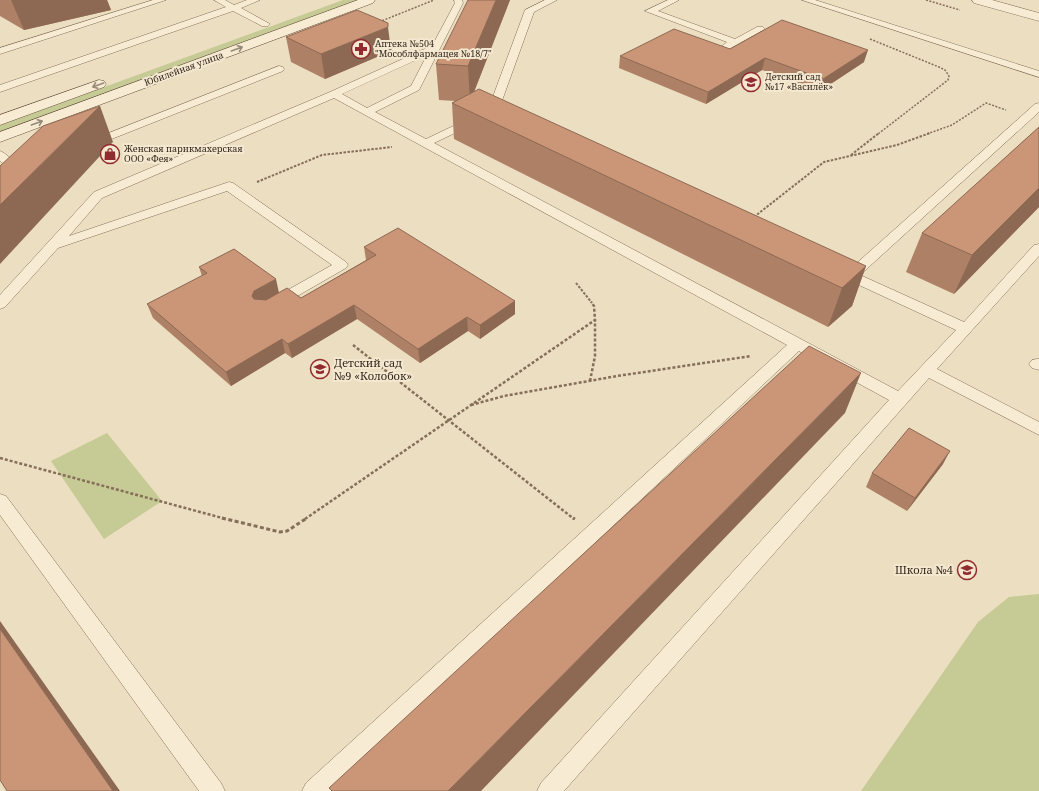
<svg xmlns="http://www.w3.org/2000/svg" width="1039" height="791" viewBox="0 0 1039 791" font-family="'Noto Serif',serif">
  <style>
    .green { fill: #c6ca95 }
    .lines { fill: none; stroke-linecap: round; stroke-linejoin: round }
    .lane-casing { stroke: #856f59; stroke-width: 1 }
    .street-casing { stroke: #856f59; stroke-width: 1 }
    .secondary-casing { stroke: #67503c; stroke-width: 1 }
    .path-far3 { stroke: #856f59; stroke-width: 1.5; stroke-dasharray: 2 1.5; stroke-linecap: butt }
    .path-far2 { stroke: #856f59; stroke-width: 2; stroke-dasharray: 2.5 1.5; stroke-linecap: butt }
    .path-far1 { stroke: #856f59; stroke-width: 2.5; stroke-dasharray: 3 2; stroke-linecap: butt }
    .path { stroke: #856f59; stroke-width: 3; stroke-dasharray: 4 2.5; stroke-linecap: butt }
    .lane { fill: #f8ebd3; fill-rule: evenodd }
    .street { fill: #f8ebd3; fill-rule: evenodd }
    .secondary { fill: #f8ebd3; fill-rule: evenodd }
    .wall { fill: #ae8166 }
    .shaded-wall { fill: #8d6953 }
    .building { fill: #ca9677; stroke: #8d6953 }
    .oneway { stroke: #968a78 }
    .labels { text-anchor: middle; stroke-width: 4; stroke-linejoin: round; paint-order: stroke }
    .far-poi-label { font-size: 9px; fill: #35281d; stroke: #f4e8d0; text-anchor: start }
    .far-street-label { font-size: 9px; fill: #35281d; stroke: #f4e8d0 }
    .poi-label { font-size: 11px; fill: #35281d; stroke: #f4e8d0; text-anchor: start }
  </style>
  <rect width="100%" height="100%" fill="#ecdec1"/>
  <g class="green">
    <polygon points="343,0 358,0 0,132 0,125"/>
    <polygon points="107,433 162,501 104,539 51,461"/>
    <polygon points="1039,594 1039,791 861,791 978,622 1009,597"/>
  </g>
  <g class="lines">
    <g class="lane-casing">
      <g id="lane">
        <polygon points="153,0 166,0 0,54 0,48"/>
        <polygon points="214,0 225,0 234,5 247,0 260,0 241,8 270,24 268,26 262,26 233,11 0,92 0,85 226,7"/>
        <path d="M 454,0 L 462,0 L 463,3 L 419,90 L 375,112 L 426,139 L 468,119 L 476,119 L 478,121 L 476,123 L 434,143 L 898,391 L 956,330 L 846,279 L 840,274 L 842,271 L 849,270 L 1035,104 L 1039,103 L 1039,112 L 860,275 L 964,322 L 1034,245 L 1039,244 L 1039,256 L 937,369 L 1039,422 L 1039,435 L 929,378 L 564,791 L 537,791 L 541,783 L 889,400 L 799,351 L 331,791 L 302,791 L 306,783 L 787,345 L 334,98 L 102,198 L 69,236 L 229,182 L 233,183 L 346,262 L 348,265 L 346,268 L 280,306 L 270,306 L 268,303 L 270,300 L 332,265 L 227,191 L 58,248 L 5,307 L 0,309 L 0,295 L 94,192 L 330,92 L 407,57 L 393,51 L 391,49 L 393,47 L 399,47 L 415,53 L 432,46 L 455,3 ZM 427,55 L 411,86 L 367,108 L 342,94 Z"/>
        <polygon points="545,0 557,0 534,12 499,109 506,114 501,117 488,110 525,10"/>
        <polygon points="668,0 679,0 658,11 735,39 757,27 763,27 765,29 729,49 723,49 721,47 727,42 645,11"/>
        <polygon points="802,0 815,0 1039,71 1039,77"/>
        <polygon points="279,66 283,67 284,69 283,71 94,146 86,146 84,144 86,142"/>
        <polygon points="0,151 4,153 24,169 26,172 24,175 16,175 0,161"/>
        <polygon points="1037,359 1039,359 1039,370 1032,368 1029,364 1032,360"/>
        <polygon points="0,494 6,496 221,783 225,791 199,791 0,515"/>
      </g>
    </g>
    <g class="street-casing">
      <polygon id="street" points="972,0 992,0 1039,13 1039,21 974,3"/>
    </g>
    <g class="secondary-casing">
      <g id="secondary">
        <polygon points="358,0 375,0 373,3 0,142 0,132"/>
        <polygon points="99,80 104,81 106,84 104,87 0,125 0,115"/>
      </g>
    </g>
    <g class="path-far3">
      <polyline points="926,0 960,10"/>
      <polyline points="379,22 434,0"/>
      <polyline points="870,39 939,67 945,70 949,76 948,80 878,134"/>
      <polyline points="927,134 952,125 986,103 1006,110"/>
    </g>
    <g class="path-far2">
      <polyline points="851,155 879,133"/>
      <polyline points="257,182 322,155 392,147"/>
      <polyline points="754,217 824,162 897,145 930,133"/>
      <polyline points="576,283 592,303"/>
    </g>
    <g class="path-far1">
      <polyline points="353,345 574,519"/>
      <polyline points="590,381 595,356 595,320"/>
      <polyline points="471,405 504,396 617,376 751,356"/>
      <polyline points="0,458 226,519"/>
      <polyline points="305,519 595,320 594,306 591,302"/>
    </g>
    <g class="path">
      <polyline points="222,518 280,532 287,531 307,518"/>
      <polyline points="573,518 575,519"/>
    </g>
    <use href="#lane" class="lane"/>
    <use href="#street" class="street"/>
    <use href="#secondary" class="secondary"/>
  </g>
  <g class="wall">
    <polygon points="0,0 107,0 111,10 24,30 0,16"/>
    <polygon points="510,0 474,92 866,266 852,306 828,327 454,139 452,103 456,101 439,100 436,64"/>
    <polygon points="286,37 391,51 325,79 291,62"/>
    <polygon points="730,49 864,62 820,91 762,70 706,104 619,68 620,56"/>
    <polygon points="1039,127 1039,207 954,294 906,272 922,233"/>
    <polygon points="364,247 515,301 515,314 480,339 468,331 420,363 357,319 292,358 285,353 231,386 153,318 147,304 202,276 199,267 279,292 301,298 366,260"/>
    <polygon points="943,464 907,511 866,487 872,473"/>
  </g>
  <g class="shaded-wall">
    <polygon points="11,0 107,0 111,10 24,30"/>
    <polygon points="496,0 510,0 470,102 468,66"/>
    <polygon points="388,27 391,51 325,79 321,54"/>
    <polygon points="868,50 864,62 820,91 823,79"/>
    <polygon points="765,58 762,70 706,104 708,92"/>
    <polygon points="100,106 113,142 0,264 0,205"/>
    <polygon points="1039,188 1039,207 954,294 972,255"/>
    <polygon points="866,266 852,306 828,327 842,288"/>
    <polygon points="276,279 279,293 258,305 252,296 254,291"/>
    <polygon points="515,301 515,314 480,339 480,325"/>
    <polygon points="354,305 357,319 292,358 288,344"/>
    <polygon points="467,317 468,331 420,363 418,349"/>
    <polygon points="282,339 285,353 231,386 226,372"/>
    <polygon points="861,373 845,413 481,791 448,791"/>
    <polygon points="950,451 943,464 907,511 915,498"/>
    <polygon points="0,621 120,791 113,791 0,629"/>
  </g>
  <g class="building">
    <polygon points="468,0 496,0 468,66 436,64"/>
    <polygon points="357,10 388,23 388,27 321,54 286,37"/>
    <polygon points="782,20 868,50 823,79 765,58 708,92 620,56 674,29 730,49"/>
    <polygon points="479,89 866,266 842,288 452,103"/>
    <polygon points="100,106 0,205 0,166 43,126"/>
    <polygon points="1039,127 1039,188 972,255 922,233"/>
    <polygon points="398,228 515,301 480,325 467,317 418,349 354,305 288,344 282,339 226,372 147,304 207,273 199,267 234,249 276,279 254,291 252,296 254,299 266,300 287,288 301,298 376,255 364,247"/>
    <polygon points="809,346 861,373 448,791 332,791 329,788"/>
    <polygon points="909,428 950,451 915,498 872,473"/>
    <polygon points="0,629 113,791 7,791 0,780"/>
  </g>
  <defs><path id="oneway-shaft" d="M-6 0H5M1.5-3L5.5 0L1.5 3" fill="none" stroke-width="1.6" stroke-linecap="round" stroke-linejoin="round"/></defs>
  <g class="oneway">
    <use href="#oneway-shaft" transform="translate(237 49) rotate(-20)"/>
    <use href="#oneway-shaft" transform="translate(98 85) rotate(160)"/>
    <use href="#oneway-shaft" transform="translate(37 123) rotate(-20)"/>
  </g>
  <defs>
    <g id="pharmacy-ring" transform="scale(1)"><circle r="9.5" fill="#f4e8d0" stroke="#922b2f" stroke-width="1.5"/><path d="M-2-6h4v4h4v4h-4v4h-4v-4h-4v-4h4Z" fill="#922b2f"/></g>
    <g id="school-ring" transform="scale(1)"><circle r="9.5" fill="#f4e8d0" stroke="#922b2f" stroke-width="1.5"/><path d="M0-5L7-2L0 1L-7-2ZM-4 1L0 2.5L4 1V4Q0 6-4 4Z" fill="#922b2f"/></g>
    <g id="shop-ring" transform="scale(1)"><circle r="9.5" fill="#f4e8d0" stroke="#922b2f" stroke-width="1.5"/><path d="M-5-2.5h2.3a2.7 3.5 0 0 1 5.4 0H5L5.5 6h-11ZM-1.5-2.5h3a1.5 2.3 0 0 0-3 0Z" fill="#922b2f"/></g>
  </defs>
  <g fill-rule="evenodd">
    <use href="#pharmacy-ring" x="361" y="49"/>
    <use href="#school-ring" x="751" y="82"/>
    <use href="#shop-ring" x="110" y="154"/>
    <use href="#school-ring" x="320" y="369"/>
    <use href="#school-ring" x="967" y="570"/>
  </g>
  <g class="labels">
    <g class="far-poi-label">
      <text x="375" y="47">Аптека №504<tspan x="375" dy="10">"Мособлфармацея №18/7"</tspan></text>
      <text x="765" y="80">Детский сад<tspan x="765" dy="10">№17 «Василёк»</tspan></text>
      <text x="124" y="152">Женская парикмахерская<tspan x="124" dy="10">ООО «Фея»</tspan></text>
    </g>
    <g class="far-street-label">
      <text transform="translate(184 69) rotate(-20)" y="3">Юбилейная улица</text>
    </g>
    <g class="poi-label">
      <text x="334" y="367">Детский сад<tspan x="334" dy="13">№9 «Колобок»</tspan></text>
      <text x="953" y="574" text-anchor="end">Школа №4</text>
    </g>
  </g>
</svg>
